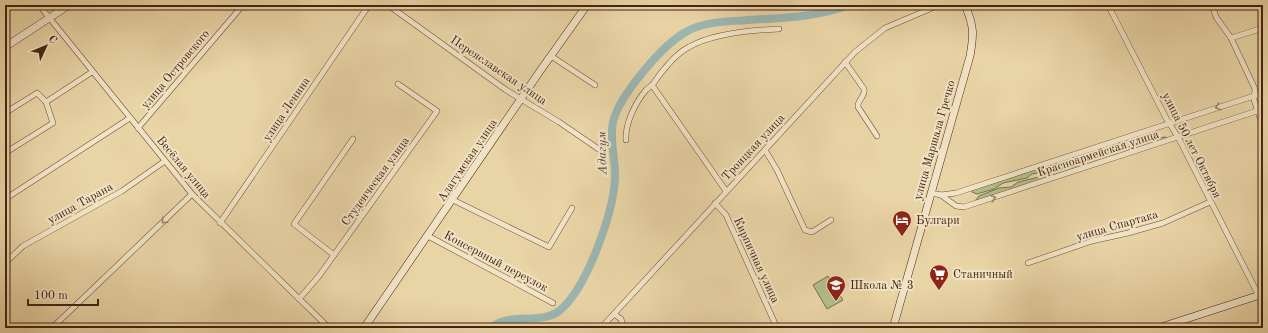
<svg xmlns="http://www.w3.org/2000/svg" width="1268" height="333" viewBox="0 0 1268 333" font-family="'Old Standard TT',serif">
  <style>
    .green { fill: #b0be8c; stroke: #7a704e }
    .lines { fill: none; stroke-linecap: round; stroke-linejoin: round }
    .river { stroke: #9bb6b1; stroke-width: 8 }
    .minor-casing { stroke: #6e4f36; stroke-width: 6 }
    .secondary-casing { stroke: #452311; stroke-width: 8 }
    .minor { stroke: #f1e3c5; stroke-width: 5 }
    .secondary { stroke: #f1e3c5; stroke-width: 7 }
    .oneway { stroke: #9b836b }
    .labels { text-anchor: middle; stroke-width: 4; stroke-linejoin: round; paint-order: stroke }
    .street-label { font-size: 12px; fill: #452311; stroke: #f1e3c5 }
    .poi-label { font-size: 12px; fill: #452311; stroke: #f1e3c5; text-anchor: start }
    .water-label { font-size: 13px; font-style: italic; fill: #5a4839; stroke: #f1e3c5 }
  </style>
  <rect width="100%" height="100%" fill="#e9d4a6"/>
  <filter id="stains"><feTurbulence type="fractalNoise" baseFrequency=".005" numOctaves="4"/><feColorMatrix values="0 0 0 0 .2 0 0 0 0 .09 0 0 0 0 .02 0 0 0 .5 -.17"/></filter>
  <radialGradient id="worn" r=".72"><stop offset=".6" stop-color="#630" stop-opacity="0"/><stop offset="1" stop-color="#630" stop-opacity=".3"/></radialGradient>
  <g class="green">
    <polygon points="1150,132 1152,138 1133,140 1098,155 1093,152 1089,157 1064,163 1049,171 1032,174 1027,178 1003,183 994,189 977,194 972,192 973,190"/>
    <polygon points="1165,137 1167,138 1166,139 975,201 979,196 999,188 1011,187 1018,182 1043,176 1063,166 1074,167 1082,160 1101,156 1122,148 1134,146 1142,141"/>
    <polygon points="828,276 843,300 827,309 813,285"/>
  </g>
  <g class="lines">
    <path class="river" d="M 490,328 C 496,324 502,321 509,320 C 525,317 546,321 559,311 C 587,289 613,213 615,179 C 616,160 609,141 613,122 C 619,96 661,47 684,33 C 704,21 725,22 748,20 C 782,18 817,17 849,5"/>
    <g class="minor-casing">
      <g id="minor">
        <polyline points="39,5 192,194 329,328"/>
        <polyline points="388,5 506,90 559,122 600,150"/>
        <polyline points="1108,5 1166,118 1178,137 1263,304"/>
        <polyline points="1212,5 1216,17 1231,38"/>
        <polyline points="1263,28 1231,38 1255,89 1254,100 1263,126"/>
        <polyline points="551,56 595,85"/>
        <path d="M 845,62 L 864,89 C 866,96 857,100 858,107 L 877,136"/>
        <polyline points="652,85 726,191"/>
        <polyline points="5,113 37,93 46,102 92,72"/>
        <polyline points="138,128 243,5"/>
        <path d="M 626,140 C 625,124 635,103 646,90 C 648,88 651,86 653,84 C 662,71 675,54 689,47 C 712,34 753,30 779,29"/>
        <polyline points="765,150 777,170 805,230 812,232 831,220"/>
        <polyline points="5,153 53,123 46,102"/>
        <polyline points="931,193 941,195 956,193 1263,93"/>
        <polyline points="941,195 956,206 964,207 1263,109"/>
        <polyline points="5,199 130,118"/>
        <polyline points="453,200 549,247 572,208"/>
        <polyline points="715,203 726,215 777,328"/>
        <polyline points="220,223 369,5"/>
        <polyline points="428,236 553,303"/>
        <polyline points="334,255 294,224 353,139"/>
        <polyline points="5,263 23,246 122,191 165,161"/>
        <polyline points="1028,263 1092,241 1128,233 1163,223 1210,202"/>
        <polyline points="299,299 319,276 437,111 398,84"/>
        <polyline points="614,314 621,319 624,328"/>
        <polyline points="52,328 192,194"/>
        <polyline points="601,328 855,52 885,28 939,5"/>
      </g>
    </g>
    <g class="secondary-casing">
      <g id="secondary">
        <polyline points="5,47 69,5"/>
        <polyline points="364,328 540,71 587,5"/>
        <path d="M 893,328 L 970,56 C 974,34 974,26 965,5"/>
        <polyline points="1158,328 1263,294"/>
      </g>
    </g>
    <use href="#minor" class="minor"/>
    <use href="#secondary" class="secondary"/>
  </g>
  <defs><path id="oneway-chevron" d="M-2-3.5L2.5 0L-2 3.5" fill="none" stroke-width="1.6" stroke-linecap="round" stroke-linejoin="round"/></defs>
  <g class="oneway">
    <use href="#oneway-chevron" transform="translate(1218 107) rotate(162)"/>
    <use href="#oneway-chevron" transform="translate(993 198) rotate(-18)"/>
    <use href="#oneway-chevron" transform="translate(164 221) rotate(136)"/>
  </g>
  <defs>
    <g id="hotel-pin" transform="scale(1)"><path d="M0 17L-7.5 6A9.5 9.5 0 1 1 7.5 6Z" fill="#8f2418" stroke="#f1e3c5"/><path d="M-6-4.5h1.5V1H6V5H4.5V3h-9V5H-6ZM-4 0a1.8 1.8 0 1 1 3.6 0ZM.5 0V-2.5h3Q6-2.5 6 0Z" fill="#fff"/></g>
    <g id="supermarket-pin" transform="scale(1)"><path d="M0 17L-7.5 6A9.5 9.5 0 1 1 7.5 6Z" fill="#8f2418" stroke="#f1e3c5"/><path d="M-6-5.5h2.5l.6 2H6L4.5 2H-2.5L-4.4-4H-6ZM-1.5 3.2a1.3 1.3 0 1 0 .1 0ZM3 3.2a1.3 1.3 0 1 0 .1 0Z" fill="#fff"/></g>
    <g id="school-pin" transform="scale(1)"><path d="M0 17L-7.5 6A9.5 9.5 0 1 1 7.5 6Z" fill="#8f2418" stroke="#f1e3c5"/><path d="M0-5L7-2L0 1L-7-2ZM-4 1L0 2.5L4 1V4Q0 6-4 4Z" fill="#fff"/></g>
  </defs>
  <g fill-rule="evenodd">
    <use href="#hotel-pin" x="902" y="220"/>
    <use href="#supermarket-pin" x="939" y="274"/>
    <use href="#school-pin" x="836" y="285"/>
  </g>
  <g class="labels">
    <g class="street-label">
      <text transform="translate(175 69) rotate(-50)" y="4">улица Островского</text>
      <text transform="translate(499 70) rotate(34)" y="4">Переяславская улица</text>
      <text transform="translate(286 109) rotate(-56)" y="4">улица Ленина</text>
      <text transform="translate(934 140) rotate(-74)" y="4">улица Маршала Гречко</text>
      <text transform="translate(1192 145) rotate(63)" y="4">улица 50 лет Октября</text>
      <text transform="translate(753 147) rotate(-47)" y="4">Троицкая улица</text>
      <text transform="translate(1098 153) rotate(-18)" y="4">Красноармейская улица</text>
      <text transform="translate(467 160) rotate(-56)" y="4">Адагумская улица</text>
      <text transform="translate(184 167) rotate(50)" y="4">Весёлая улица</text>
      <text transform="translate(375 181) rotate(-54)" y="4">Студенческая улица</text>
      <text transform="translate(80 203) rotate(-29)" y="4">улица Тарана</text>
      <text transform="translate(1117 225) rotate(-16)" y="4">улица Спартака</text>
      <text transform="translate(757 260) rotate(65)" y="4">Кирпичная улица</text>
      <text transform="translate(496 261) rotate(28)" y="4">Консервный переулок</text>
    </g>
    <g class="poi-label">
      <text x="916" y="224">Булгари</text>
      <text x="953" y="278">Станичный</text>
      <text x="850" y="289">Школа № 3</text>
    </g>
    <g class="water-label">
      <text transform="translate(601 153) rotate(-91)" y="5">Адагум</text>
    </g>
  </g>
  <rect width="1268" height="333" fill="none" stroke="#e9d4a6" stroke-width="20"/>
  <rect x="6" y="6" width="1256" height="321" fill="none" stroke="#452311" stroke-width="2"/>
  <rect x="10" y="10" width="1248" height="313" fill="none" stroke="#452311"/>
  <g transform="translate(46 46) rotate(46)" stroke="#f1e3c5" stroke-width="3" paint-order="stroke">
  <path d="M0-3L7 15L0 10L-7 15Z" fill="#452311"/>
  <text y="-6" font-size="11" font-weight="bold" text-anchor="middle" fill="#452311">С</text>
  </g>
  <path d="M28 299v6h70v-6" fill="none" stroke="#452311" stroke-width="2"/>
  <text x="34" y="299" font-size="12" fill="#452311" stroke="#f1e3c5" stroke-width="3" paint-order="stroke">100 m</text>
  <rect width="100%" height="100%" filter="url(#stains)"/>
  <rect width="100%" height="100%" fill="url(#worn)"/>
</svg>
